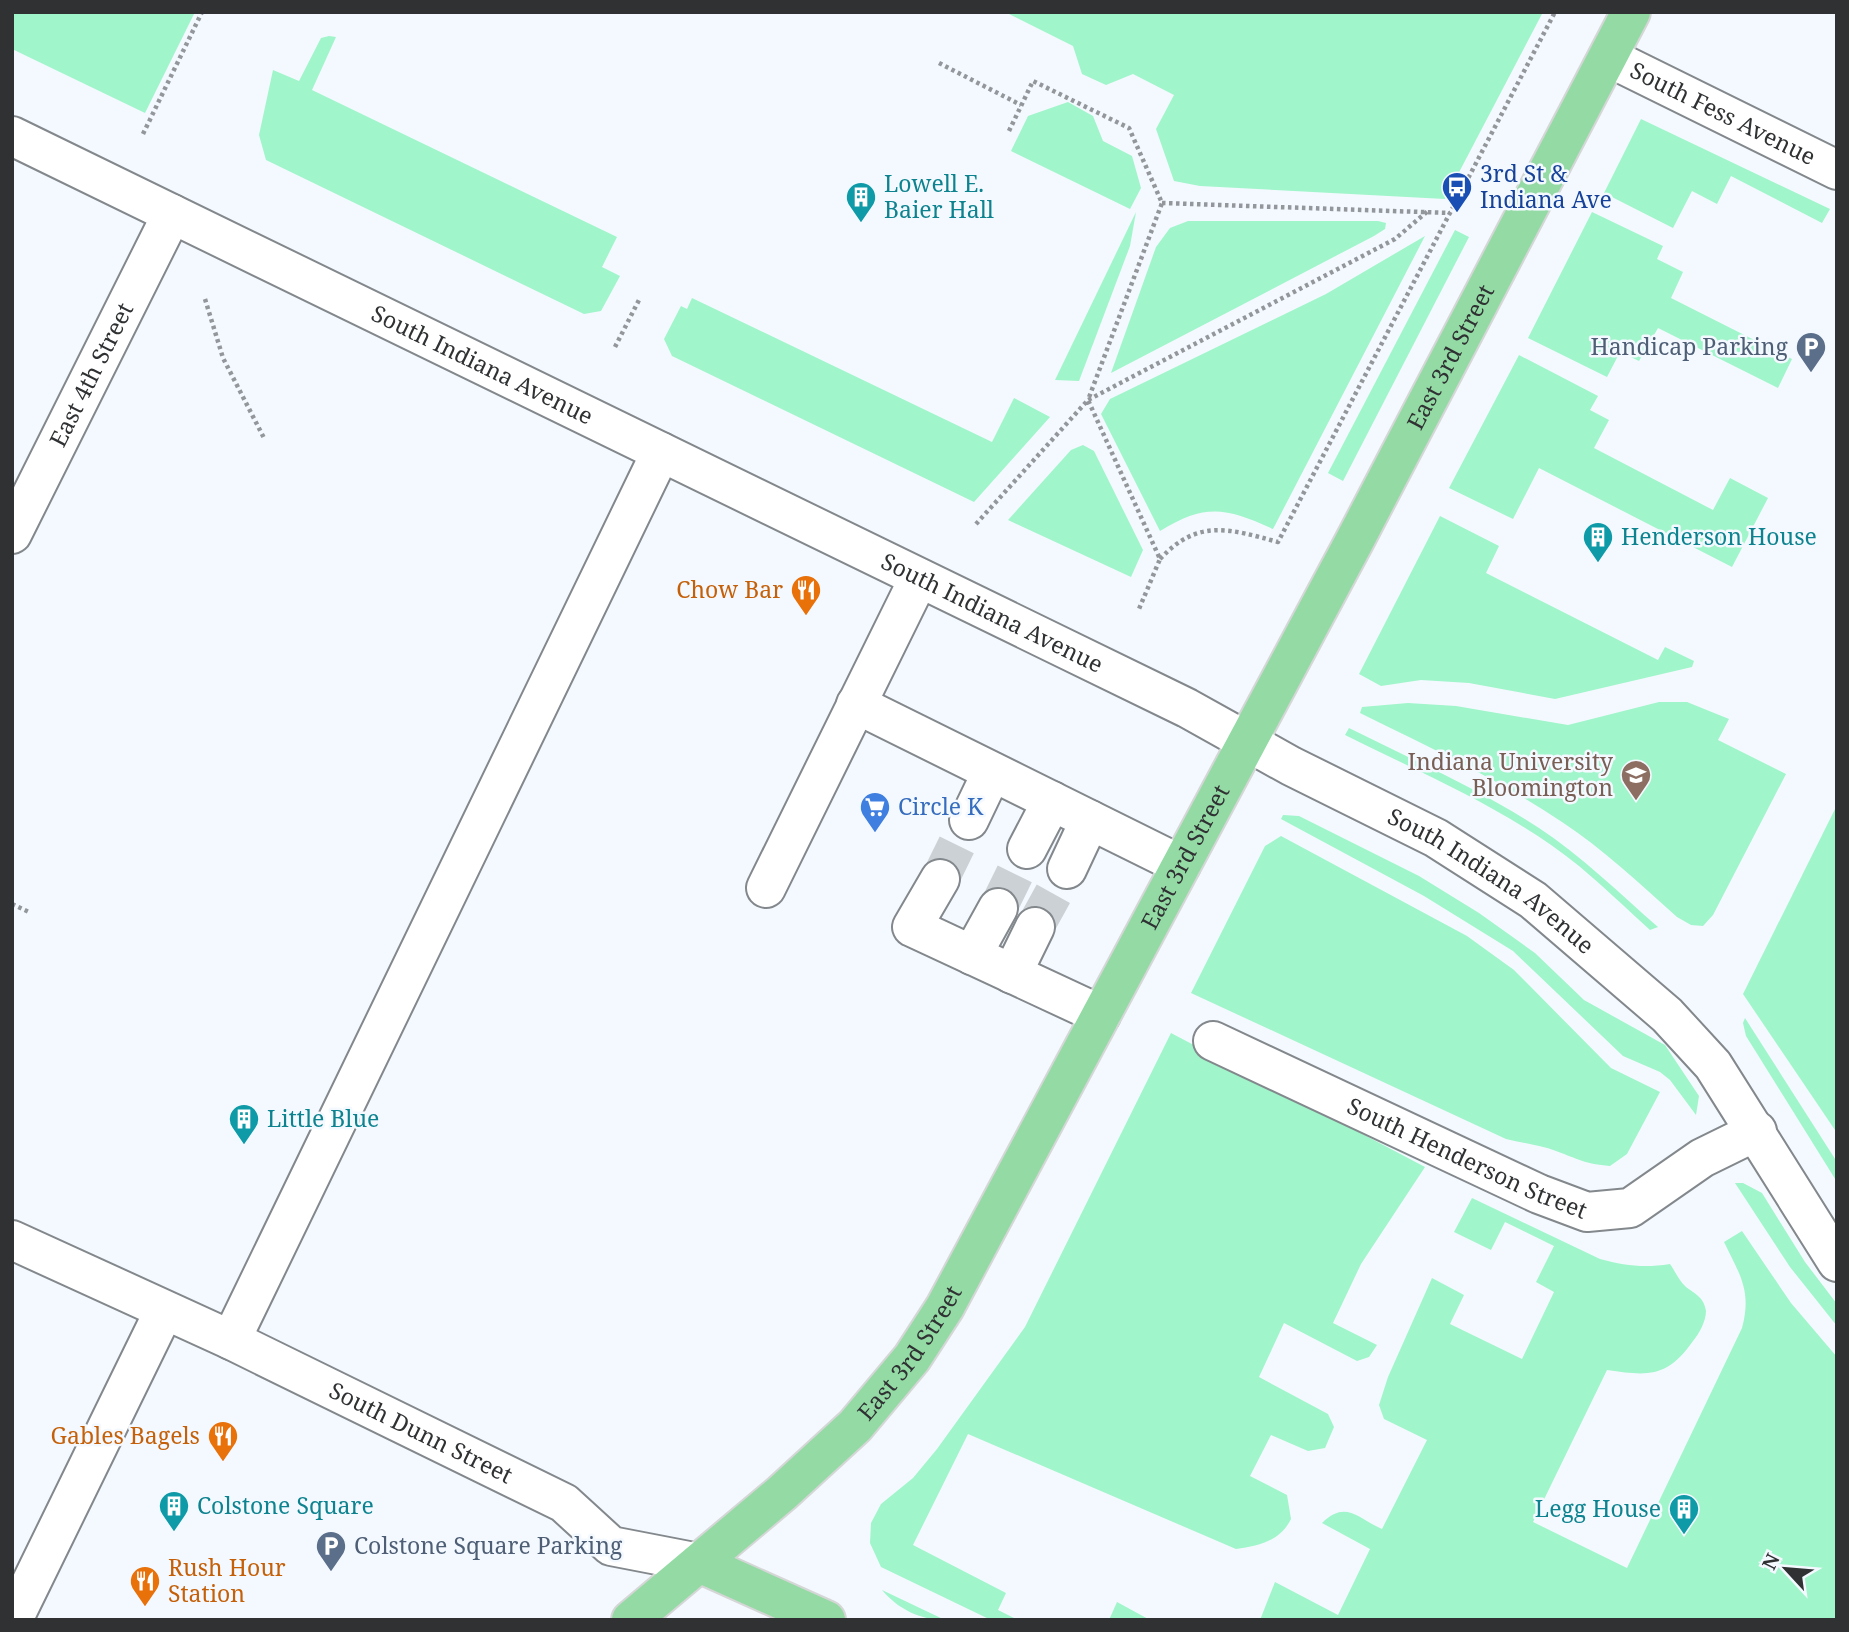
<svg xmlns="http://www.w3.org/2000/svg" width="1849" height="1632" viewBox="0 0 1849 1632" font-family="'Noto Serif',serif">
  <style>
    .green { fill: #a1f5ca }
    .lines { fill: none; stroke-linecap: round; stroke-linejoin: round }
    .minor-tunnel { stroke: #ccd1d6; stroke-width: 38; stroke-dasharray: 38 19; stroke-linecap: butt }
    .minor-casing { stroke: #83888d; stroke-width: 42 }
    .major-casing { stroke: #d5d6d6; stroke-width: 42 }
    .path { stroke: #93979b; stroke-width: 4.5; stroke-dasharray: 3.5 3.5; stroke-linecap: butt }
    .minor { stroke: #fff; stroke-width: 38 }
    .major { stroke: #94daa4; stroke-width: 38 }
    .labels { text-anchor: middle; stroke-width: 5; stroke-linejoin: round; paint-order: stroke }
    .street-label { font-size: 23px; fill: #2f3133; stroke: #f3f9ff }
    .transit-label { font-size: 23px; fill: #164399; stroke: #f3f9ff; text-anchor: start }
    .culture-label { font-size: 23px; fill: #0d838f; stroke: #f3f9ff; text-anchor: start }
    .service-label { font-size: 23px; fill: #4e5e75; stroke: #f3f9ff; text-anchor: end }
    .food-label { font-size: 23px; fill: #c56008; stroke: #f3f9ff; text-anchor: end }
    .education-label { font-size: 23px; fill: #785e54; stroke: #f3f9ff; text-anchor: end }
    .shop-label { font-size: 23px; fill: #366cbe; stroke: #f3f9ff; text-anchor: start }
  </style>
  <rect width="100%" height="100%" fill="#f3f9ff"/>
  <g class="green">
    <polygon points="12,12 195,12 145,113 12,49"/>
    <polygon points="1005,12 1543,12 1445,199 1200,186 1174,181 1156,129 1174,95 1133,74 1106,85 1082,74 1073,46"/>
    <polygon points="329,36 336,37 312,90 617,237 602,267 620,276 601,311 584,314 266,160 259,135 273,70 299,81 321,38"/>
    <polygon points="1068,102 1093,116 1103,141 1132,156 1141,188 1130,209 1011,151 1028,116"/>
    <polygon points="1641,119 1830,209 1822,223 1731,176 1717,204 1692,191 1673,228 1604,193"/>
    <polygon points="1136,212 1130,246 1079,381 1055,380"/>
    <polygon points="1592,212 1663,246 1657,259 1683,272 1671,298 1792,359 1778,388 1658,328 1639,361 1620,352 1607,377 1528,338"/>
    <polygon points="1188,221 1378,221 1386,223 1385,229 1374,236 1111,373 1156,247 1170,228"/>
    <polygon points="1455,230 1469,237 1343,481 1328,473"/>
    <path d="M 1425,236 L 1273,529 C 1226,508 1206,503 1160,531 L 1101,414 L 1110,399 L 1326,294 Z"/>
    <polygon points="692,298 992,442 1014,398 1050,417 974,502 672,356 664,339 681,306 687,309"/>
    <polygon points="1519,355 1598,396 1590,410 1609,420 1594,448 1713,510 1730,478 1768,498 1732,567 1539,468 1513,519 1449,488"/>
    <polygon points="1083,445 1094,451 1143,550 1131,577 1008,520 1071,450"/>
    <polygon points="1440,516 1499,546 1486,573 1658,660 1665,647 1694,661 1692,667 1555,699 1469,683 1421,680 1381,686 1359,674"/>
    <path d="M 1659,702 L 1687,702 L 1729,719 L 1718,740 L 1786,774 L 1713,915 L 1703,926 L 1691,925 L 1677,917 C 1640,884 1603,849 1562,822 C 1498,779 1429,747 1360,713 L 1362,707 L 1408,703 L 1456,706 L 1568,725 Z"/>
    <path d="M 1349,728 C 1413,760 1479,789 1539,828 C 1582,856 1620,894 1658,927 L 1650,930 C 1627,909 1603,886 1579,866 C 1510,810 1423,774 1345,735 Z"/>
    <polygon points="1837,805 1837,1133 1743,994"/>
    <polygon points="1283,815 1299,816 1419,876 1479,913 1535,953 1584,1000 1665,1045 1699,1096 1696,1115 1670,1080 1660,1072 1623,1056 1513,951 1424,896 1281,819"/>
    <path d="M 1281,836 L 1467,936 L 1514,970 L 1611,1068 L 1660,1092 L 1627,1154 L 1610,1166 C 1585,1164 1578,1159 1556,1151 C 1540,1145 1522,1143 1506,1139 L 1191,993 L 1265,846 Z"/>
    <polygon points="1745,1018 1837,1162 1837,1182 1746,1036 1743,1023"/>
    <path d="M 1171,1033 L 1425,1167 L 1361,1264 L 1333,1323 L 1377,1345 L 1369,1357 L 1357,1361 L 1284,1323 L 1259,1377 L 1328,1414 L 1334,1427 L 1325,1448 L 1308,1451 L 1271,1435 L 1250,1476 L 1287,1495 L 1291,1519 C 1280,1541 1259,1546 1236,1549 L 968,1434 L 913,1545 L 1006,1593 L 998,1610 L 1018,1620 L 991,1620 L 881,1567 L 870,1543 L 871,1523 L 881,1504 L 913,1478 L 937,1449 L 1025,1327 Z"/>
    <polygon points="1735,1183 1743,1183 1762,1193 1805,1262 1837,1304 1837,1326 1790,1267"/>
    <path d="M 1472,1198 L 1600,1259 C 1625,1266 1645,1268 1670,1264 C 1675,1271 1679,1281 1686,1287 C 1695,1294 1704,1297 1706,1311 C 1706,1321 1699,1334 1693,1341 C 1667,1378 1648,1376 1607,1370 L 1533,1522 L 1627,1568 L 1742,1328 C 1752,1291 1740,1275 1724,1242 L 1742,1231 L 1791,1303 L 1837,1357 L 1837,1620 L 1260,1620 L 1275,1582 L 1338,1615 L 1370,1549 L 1322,1523 C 1346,1500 1357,1518 1382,1529 L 1427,1440 L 1384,1419 L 1379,1405 L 1388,1377 L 1432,1278 L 1464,1295 L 1450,1324 L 1522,1359 L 1554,1292 L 1536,1282 L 1554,1246 L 1505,1222 L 1491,1250 L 1454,1232 Z"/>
    <path d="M 882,1590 L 945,1620 C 920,1620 898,1609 882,1590 Z"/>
    <polygon points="1117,1602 1150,1620 1109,1620"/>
  </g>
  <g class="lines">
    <g class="minor-tunnel">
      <polyline points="940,879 969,820"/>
      <polyline points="998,908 1027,849"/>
      <polyline points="1035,927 1067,869"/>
    </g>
    <g class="minor-casing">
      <g id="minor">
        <path id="s1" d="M 1608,57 L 1837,170"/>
        <path id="s2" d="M 12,136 L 1187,708 L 1291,766 L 1436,838 L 1533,900 L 1667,1015 L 1713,1065 L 1837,1262"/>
        <path id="s3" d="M 12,534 L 172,214"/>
        <polyline points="856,704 1181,865"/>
        <polyline points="969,820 992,772"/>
        <polyline points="1027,849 1052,801"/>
        <polyline points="1067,869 1090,820"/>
        <polyline points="940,879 912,927 1101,1015"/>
        <polyline points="766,888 919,578"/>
        <polyline points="972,955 998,908"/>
        <polyline points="1012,974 1035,927"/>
        <path id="s4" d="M 1213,1041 L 1539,1194 L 1587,1212 L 1630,1208 L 1702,1158 L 1757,1131"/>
        <path id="s5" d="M 12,1240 L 231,1340 L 564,1503 L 611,1546 L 699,1563"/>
        <polyline points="231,1340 661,452"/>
        <polyline points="13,1620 164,1311"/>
      </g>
    </g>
    <g class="major-casing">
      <g id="major">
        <polyline points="699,1563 826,1620"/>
        <path id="s6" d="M 631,1620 L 782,1493 L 855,1426 L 912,1358 L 945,1307 L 1355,540 L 1631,12"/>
      </g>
    </g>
    <g class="path">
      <polyline points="939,63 1021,105"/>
      <polyline points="1009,131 1033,81 1129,128 1162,203 1088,400 1395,239 1429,210"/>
      <polyline points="143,134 202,12"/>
      <polyline points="1162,203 1450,213"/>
      <polyline points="205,299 223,358 265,440"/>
      <polyline points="615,347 640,298"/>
      <polyline points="976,524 1088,400 1160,559 1139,609"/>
      <path d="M 1160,559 C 1198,518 1230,529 1278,542 L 1555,12"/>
      <polyline points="12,904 29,912"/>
    </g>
    <use href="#minor" class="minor"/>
    <use href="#major" class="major"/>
  </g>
  <defs>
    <g id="bus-pin" transform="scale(1.575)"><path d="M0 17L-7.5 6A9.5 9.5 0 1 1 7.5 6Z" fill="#1a4fb4" stroke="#f3f9ff"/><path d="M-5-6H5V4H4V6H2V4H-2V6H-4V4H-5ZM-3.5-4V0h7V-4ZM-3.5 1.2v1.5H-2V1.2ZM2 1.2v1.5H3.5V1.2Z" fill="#fff"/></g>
    <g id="building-pin" transform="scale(1.575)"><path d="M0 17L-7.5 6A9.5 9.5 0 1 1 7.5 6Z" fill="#0f9aa8" stroke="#f3f9ff"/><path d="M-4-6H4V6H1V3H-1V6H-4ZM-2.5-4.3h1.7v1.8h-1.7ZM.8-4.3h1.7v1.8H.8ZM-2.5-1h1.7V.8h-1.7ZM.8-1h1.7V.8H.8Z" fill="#fff"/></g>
    <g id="parking-pin" transform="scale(1.575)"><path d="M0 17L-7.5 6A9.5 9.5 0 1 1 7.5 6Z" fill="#5c6f8a" stroke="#f3f9ff"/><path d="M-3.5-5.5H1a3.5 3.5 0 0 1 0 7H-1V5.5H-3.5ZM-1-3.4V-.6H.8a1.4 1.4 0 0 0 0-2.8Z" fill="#fff"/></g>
    <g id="restaurant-pin" transform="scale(1.575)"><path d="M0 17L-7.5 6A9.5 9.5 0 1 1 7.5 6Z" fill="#e8710a" stroke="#f3f9ff"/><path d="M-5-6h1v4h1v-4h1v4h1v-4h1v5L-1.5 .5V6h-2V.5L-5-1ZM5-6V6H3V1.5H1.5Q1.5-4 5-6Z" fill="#fff"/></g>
    <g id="university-pin" transform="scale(1.575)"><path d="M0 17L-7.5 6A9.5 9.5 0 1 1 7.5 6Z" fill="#8d6e63" stroke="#f3f9ff"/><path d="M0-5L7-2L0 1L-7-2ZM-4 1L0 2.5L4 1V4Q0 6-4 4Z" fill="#fff"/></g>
    <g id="supermarket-pin" transform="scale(1.575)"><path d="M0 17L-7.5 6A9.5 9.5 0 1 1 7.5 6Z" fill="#3f7fe0" stroke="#f3f9ff"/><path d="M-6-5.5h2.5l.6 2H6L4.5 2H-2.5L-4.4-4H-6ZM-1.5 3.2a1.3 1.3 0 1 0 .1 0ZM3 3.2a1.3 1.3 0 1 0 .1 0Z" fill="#fff"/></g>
  </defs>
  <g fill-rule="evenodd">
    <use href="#bus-pin" x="1457" y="187"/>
    <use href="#building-pin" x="861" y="197"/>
    <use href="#parking-pin" x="1811" y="347"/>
    <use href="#building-pin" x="1598" y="537"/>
    <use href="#restaurant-pin" x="806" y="590"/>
    <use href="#university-pin" x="1636" y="775"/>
    <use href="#supermarket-pin" x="875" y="807"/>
    <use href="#building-pin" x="244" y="1119"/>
    <use href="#restaurant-pin" x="223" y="1436"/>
    <use href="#building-pin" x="174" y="1506"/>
    <use href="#building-pin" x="1684" y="1509"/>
    <use href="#parking-pin" x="331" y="1546"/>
    <use href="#restaurant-pin" x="145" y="1581"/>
  </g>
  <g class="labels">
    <g class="street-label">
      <text dy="8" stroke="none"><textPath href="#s1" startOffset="128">South Fess Avenue</textPath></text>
      <text dy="8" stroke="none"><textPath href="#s6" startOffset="1522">East 3rd Street</textPath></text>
      <text dy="8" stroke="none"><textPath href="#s2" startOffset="523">South Indiana Avenue</textPath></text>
      <text dy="8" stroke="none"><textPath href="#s3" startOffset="178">East 4th Street</textPath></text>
      <text dy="8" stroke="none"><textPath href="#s2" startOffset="1090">South Indiana Avenue</textPath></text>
      <text dy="8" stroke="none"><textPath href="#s6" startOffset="956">East 3rd Street</textPath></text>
      <text dy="8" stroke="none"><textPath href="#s2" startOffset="1657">South Indiana Avenue</textPath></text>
      <text dy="8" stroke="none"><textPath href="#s4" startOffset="280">South Henderson Street</textPath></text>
      <text dy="8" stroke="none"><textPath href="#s6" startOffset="388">East 3rd Street</textPath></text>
      <text dy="8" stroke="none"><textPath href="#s5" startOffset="452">South Dunn Street</textPath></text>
    </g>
    <g class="transit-label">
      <text x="1480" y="182">3rd St &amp;<tspan x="1480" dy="26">Indiana Ave</tspan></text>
    </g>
    <g class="culture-label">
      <text x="884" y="192">Lowell E.<tspan x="884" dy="26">Baier Hall</tspan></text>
      <text x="1621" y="545">Henderson House</text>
      <text x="267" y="1127">Little Blue</text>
      <text x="197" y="1514">Colstone Square</text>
      <text x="1661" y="1517" text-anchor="end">Legg House</text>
    </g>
    <g class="service-label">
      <text x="1788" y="355">Handicap Parking</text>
      <text x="354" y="1554" text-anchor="start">Colstone Square Parking</text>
    </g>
    <g class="food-label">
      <text x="783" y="598">Chow Bar</text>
      <text x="200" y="1444">Gables Bagels</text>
      <text x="168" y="1576" text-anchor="start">Rush Hour<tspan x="168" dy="26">Station</tspan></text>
    </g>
    <g class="education-label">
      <text x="1613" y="770">Indiana University<tspan x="1613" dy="26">Bloomington</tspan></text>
    </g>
    <g class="shop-label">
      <text x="898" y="815">Circle K</text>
    </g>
  </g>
  <rect width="1849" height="1632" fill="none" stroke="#2f3133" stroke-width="28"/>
  <g transform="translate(1786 1569) rotate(296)" stroke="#f3f9ff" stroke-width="5" paint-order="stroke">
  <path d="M0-5L12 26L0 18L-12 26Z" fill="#2f3133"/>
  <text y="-10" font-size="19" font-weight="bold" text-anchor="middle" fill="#2f3133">N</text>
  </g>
</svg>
